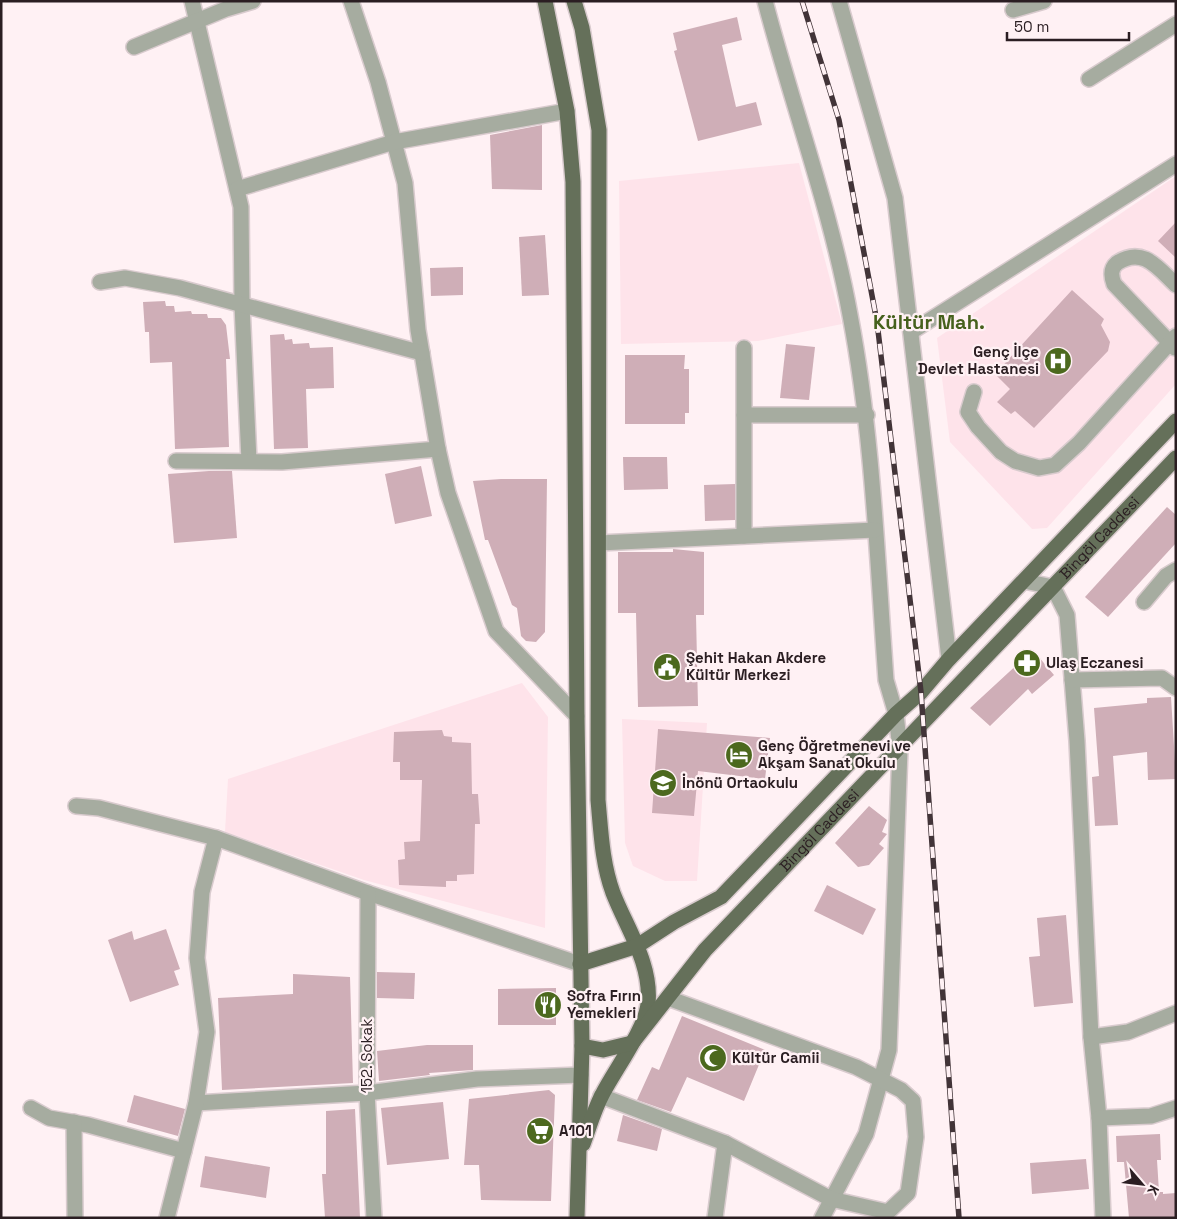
<svg xmlns="http://www.w3.org/2000/svg" width="1177" height="1219" viewBox="0 0 1177 1219" font-family="'Space Grotesk',sans-serif">
  <style>
    .built { fill: #fee3ea }
    .building { fill: #cfaeb7 }
    .lines { fill: none; stroke-linecap: round; stroke-linejoin: round }
    .minor-casing { stroke: #d9cbce; stroke-width: 18 }
    .major-casing { stroke: #d9cbce; stroke-width: 18 }
    .minor { stroke: #a6aca0; stroke-width: 15 }
    .major { stroke: #65705a; stroke-width: 15 }
    .rail-casing { stroke: #423438; stroke-width: 5.5 }
    .rail { stroke: #fff1f4; stroke-width: 4; stroke-dasharray: 11; stroke-linecap: butt }
    .labels { text-anchor: middle; stroke-width: 4.5; stroke-linejoin: round; paint-order: stroke }
    .poi-label { font-size: 15px; font-weight: bold; fill: #2b1e22; stroke: #fff1f4; text-anchor: start }
    .street-label { font-size: 15px; fill: #2b1e22; stroke: #fff1f4 }
    .district-label { font-size: 20px; font-weight: bold; fill: #46611d; stroke: #fff1f4 }
  </style>
  <rect width="100%" height="100%" fill="#fff1f4"/>
  <g class="built">
    <polygon points="799,163 842,324 758,341 621,344 619,181"/>
    <polygon points="1176,176 1176,384 1047,528 1032,529 950,442 937,338"/>
    <polygon points="522,683 548,717 545,928 364,880 225,832 228,779"/>
    <polygon points="622,719 707,723 697,881 665,881 633,866 625,843"/>
  </g>
  <g class="building">
    <polygon points="737,17 742,40 722,45 728,72 736,107 756,102 762,125 698,141 674,51 677,50 673,33"/>
    <polygon points="542,125 542,190 492,189 490,135"/>
    <polygon points="1176,222 1176,258 1158,241"/>
    <polygon points="545,235 549,295 522,296 519,237"/>
    <polygon points="463,267 463,295 431,296 430,268"/>
    <polygon points="1072,290 1104,319 1101,325 1110,342 1108,351 1034,428 1015,411 1011,414 997,402 1010,389 995,374"/>
    <polygon points="165,301 166,306 174,306 175,312 191,311 192,314 207,314 208,318 221,318 226,325 230,359 226,359 229,447 175,449 172,362 150,363 149,332 145,332 143,302"/>
    <polygon points="284,334 285,340 292,339 293,344 309,343 310,348 333,347 334,388 306,389 308,448 274,449 270,335"/>
    <polygon points="786,344 815,347 809,400 780,398"/>
    <polygon points="625,355 685,355 684,369 689,369 689,413 685,413 685,424 625,424"/>
    <polygon points="623,457 667,457 668,489 624,490"/>
    <polygon points="421,466 432,516 395,524 385,474"/>
    <polygon points="209,471 232,471 237,538 174,543 168,474"/>
    <polygon points="501,479 547,479 545,632 536,642 526,641 521,636 517,608 512,605 488,540 485,540 473,481"/>
    <polygon points="735,484 735,520 705,521 704,485"/>
    <polygon points="1167,507 1176,515 1176,543 1108,617 1085,597"/>
    <polygon points="673,549 704,552 704,615 696,615 698,706 638,707 636,613 618,613 618,552 673,552"/>
    <polygon points="1033,650 1054,675 1032,694 1028,689 990,726 970,708"/>
    <polygon points="1171,697 1176,779 1148,780 1147,752 1113,756 1118,825 1095,826 1092,777 1099,776 1094,708 1147,703 1147,698"/>
    <polygon points="658,729 770,738 765,779 698,771 694,816 652,813"/>
    <polygon points="442,730 444,736 452,737 452,742 471,743 472,794 478,794 480,824 475,824 474,874 457,875 457,881 446,881 446,887 399,885 398,860 405,859 404,842 420,841 422,780 400,780 400,762 393,762 394,732"/>
    <polygon points="869,806 887,820 882,832 887,834 879,844 884,848 869,865 858,867 835,843"/>
    <polygon points="827,885 876,909 863,935 814,911"/>
    <polygon points="1066,915 1073,1003 1034,1007 1029,957 1040,956 1037,918"/>
    <polygon points="166,929 180,969 174,971 179,985 130,1002 108,940 132,931 134,940"/>
    <polygon points="377,972 415,973 414,999 377,998"/>
    <polygon points="293,974 350,977 353,1083 222,1090 218,998 293,994"/>
    <polygon points="556,988 556,1025 498,1025 498,989"/>
    <polygon points="682,1016 765,1050 744,1101 687,1077 671,1112 637,1100 652,1067 659,1070"/>
    <polygon points="427,1045 473,1045 473,1070 429,1073 430,1075 379,1081 377,1051"/>
    <polygon points="549,1090 555,1095 551,1201 481,1200 479,1165 464,1165 469,1099"/>
    <polygon points="134,1095 185,1109 178,1136 127,1122"/>
    <polygon points="443,1102 449,1159 387,1165 381,1108"/>
    <polygon points="355,1109 360,1218 325,1218 322,1174 326,1174 326,1111"/>
    <polygon points="623,1115 662,1129 657,1151 617,1141"/>
    <polygon points="1160,1134 1161,1160 1157,1160 1159,1192 1163,1192 1163,1194 1176,1193 1176,1218 1129,1218 1124,1162 1117,1162 1116,1136"/>
    <polygon points="205,1156 270,1167 266,1198 200,1187"/>
    <polygon points="1086,1159 1089,1189 1032,1194 1030,1163"/>
  </g>
  <g class="lines">
    <g class="minor-casing">
      <g id="minor">
        <polyline points="192,1 241,207 242,305 249,461"/>
        <polyline points="351,1 378,82 405,183 418,330 438,449 448,493 496,631 577,716"/>
        <path d="M 765,1 C 792,105 831,210 850,315 C 873,435 877,558 886,680 L 896,714 L 900,749 L 889,1050 L 866,1134 L 822,1218"/>
        <polyline points="839,1 895,198 949,659"/>
        <polyline points="1013,10 1044,1"/>
        <polyline points="134,47 226,9 253,1"/>
        <polyline points="1089,79 1176,24"/>
        <polyline points="237,189 394,142 567,111"/>
        <polyline points="100,282 125,278 180,288 422,353"/>
        <polyline points="911,332 1176,164"/>
        <path d="M 1175,348 L 1114,284 C 1111,276 1110,269 1117,263 C 1143,246 1158,268 1176,285"/>
        <polyline points="974,392 968,412 978,427 1001,452 1015,461 1039,468 1055,465 1079,443 1176,336"/>
        <polyline points="744,415 867,415"/>
        <polyline points="176,461 282,462 438,449"/>
        <polyline points="744,536 744,348"/>
        <polyline points="599,543 875,530"/>
        <polyline points="1024,581 1053,587 1067,615 1077,741 1091,1037 1099,1118 1103,1218"/>
        <polyline points="1144,602 1166,576 1176,570"/>
        <polyline points="1072,680 1162,678 1176,688"/>
        <polyline points="76,806 99,808 216,838 368,893 580,964"/>
        <polyline points="368,893 367,1093 374,1218"/>
        <polyline points="1091,1037 1128,1032 1176,1013"/>
        <polyline points="601,1096 725,1143 831,1199 888,1212 908,1193 916,1137 913,1101 901,1090 856,1067 668,998"/>
        <polyline points="196,1103 367,1093 477,1079 581,1075"/>
        <polyline points="31,1108 49,1118 88,1125 184,1151"/>
        <polyline points="1099,1118 1151,1116 1176,1108"/>
        <polyline points="74,1122 75,1218"/>
        <polyline points="167,1218 196,1103 207,1032 197,958 202,892 216,838"/>
        <polyline points="715,1218 725,1143"/>
      </g>
    </g>
    <g class="major-casing">
      <g id="major">
        <polyline points="545,1 567,111 573,182 577,716 582,1046 577,1218"/>
        <path d="M 574,1 L 582,28 L 599,130 L 598,800 C 601,832 602,863 613,893 C 627,929 652,964 648,1004 C 645,1030 614,1071 602,1095 C 594,1110 589,1128 583,1144"/>
        <polyline points="580,964 637,946 674,922 721,897 896,714 921,692 949,659 1176,421"/>
        <path id="s1" d="M 582,1046 L 603,1050 L 632,1043 L 705,950 L 1176,458"/>
      </g>
    </g>
    <use href="#minor" class="minor"/>
    <use href="#major" class="major"/>
    <g class="rail-casing">
      <polyline id="rail" points="802,1 839,120 877,322 921,692 959,1218"/>
    </g>
    <use href="#rail" class="rail"/>
  </g>
  <defs>
    <g id="hospital-disc" transform="scale(1.4375)"><circle r="9.5" fill="#4c691e" stroke="#fff1f4"/><path d="M-5-5h3v3.5h4V-5h3V5h-3V1.5h-4V5h-3Z" fill="#fff"/></g>
    <g id="pharmacy-disc" transform="scale(1.4375)"><circle r="9.5" fill="#4c691e" stroke="#fff1f4"/><path d="M-2-6h4v4h4v4h-4v4h-4v-4h-4v-4h4Z" fill="#fff"/></g>
    <g id="civic-disc" transform="scale(1.4375)"><circle r="9.5" fill="#4c691e" stroke="#fff1f4"/><path d="M-.6-6.5H3V-4.5H.6V-3L4-1V1h2V6H-6V1h2V-1L-.6-3ZM-1.2 2.5V6h2.4V2.5Z" fill="#fff"/></g>
    <g id="hotel-disc" transform="scale(1.4375)"><circle r="9.5" fill="#4c691e" stroke="#fff1f4"/><path d="M-6-4.5h1.5V1H6V5H4.5V3h-9V5H-6ZM-4 0a1.8 1.8 0 1 1 3.6 0ZM.5 0V-2.5h3Q6-2.5 6 0Z" fill="#fff"/></g>
    <g id="school-disc" transform="scale(1.4375)"><circle r="9.5" fill="#4c691e" stroke="#fff1f4"/><path d="M0-5L7-2L0 1L-7-2ZM-4 1L0 2.5L4 1V4Q0 6-4 4Z" fill="#fff"/></g>
    <g id="restaurant-disc" transform="scale(1.4375)"><circle r="9.5" fill="#4c691e" stroke="#fff1f4"/><path d="M-5-6h1v4h1v-4h1v4h1v-4h1v5L-1.5 .5V6h-2V.5L-5-1ZM5-6V6H3V1.5H1.5Q1.5-4 5-6Z" fill="#fff"/></g>
    <g id="mosque-disc" transform="scale(1.4375)"><circle r="9.5" fill="#4c691e" stroke="#fff1f4"/><path d="M3.5-4.9A6 6 0 1 0 3.5 4.9A5 5 0 1 1 3.5-4.9Z" fill="#fff"/></g>
    <g id="supermarket-disc" transform="scale(1.4375)"><circle r="9.5" fill="#4c691e" stroke="#fff1f4"/><path d="M-6-5.5h2.5l.6 2H6L4.5 2H-2.5L-4.4-4H-6ZM-1.5 3.2a1.3 1.3 0 1 0 .1 0ZM3 3.2a1.3 1.3 0 1 0 .1 0Z" fill="#fff"/></g>
  </defs>
  <g fill-rule="evenodd">
    <use href="#hospital-disc" x="1058" y="361"/>
    <use href="#pharmacy-disc" x="1027" y="663"/>
    <use href="#civic-disc" x="667" y="667"/>
    <use href="#hotel-disc" x="739" y="755"/>
    <use href="#school-disc" x="663" y="783"/>
    <use href="#restaurant-disc" x="548" y="1005"/>
    <use href="#mosque-disc" x="713" y="1058"/>
    <use href="#supermarket-disc" x="540" y="1131"/>
  </g>
  <g class="labels">
    <g class="poi-label">
      <text x="1039" y="357" text-anchor="end">Genç İlçe<tspan x="1039" dy="17">Devlet Hastanesi</tspan></text>
      <text x="686" y="663">Şehit Hakan Akdere<tspan x="686" dy="17">Kültür Merkezi</tspan></text>
      <text x="1046" y="668">Ulaş Eczanesi</text>
      <text x="758" y="751">Genç Öğretmenevi ve<tspan x="758" dy="17">Akşam Sanat Okulu</tspan></text>
      <text x="682" y="788">İnönü Ortaokulu</text>
      <text x="567" y="1001">Sofra Fırın<tspan x="567" dy="17">Yemekleri</tspan></text>
      <text x="732" y="1063">Kültür Camii</text>
      <text x="559" y="1136">A101</text>
    </g>
    <g class="street-label">
      <text dy="5" stroke="none"><textPath href="#s1" startOffset="740">Bingöl Caddesi</textPath></text>
      <text dy="5" stroke="none"><textPath href="#s1" startOffset="335">Bingöl Caddesi</textPath></text>
      <text transform="translate(367 1056) rotate(-90)" y="5">152. Sokak</text>
    </g>
    <g class="district-label">
      <text x="929" y="329">Kültür Mah.</text>
    </g>
  </g>
  <rect width="1177" height="1219" fill="none" stroke="#2b1e22" stroke-width="5"/>
  <g transform="translate(1142 1184) rotate(118)" stroke="#fff1f4" stroke-width="4" paint-order="stroke">
  <path d="M0-4L9 19L0 12L-9 19Z" fill="#2b1e22"/>
  <text y="-8" font-size="14" font-weight="bold" text-anchor="middle" fill="#2b1e22">K</text>
  </g>
  <path d="M1007 32v8h122v-8" fill="none" stroke="#2b1e22" stroke-width="2.5"/>
  <text x="1014" y="32" font-size="15" fill="#2b1e22" stroke="#fff1f4" stroke-width="4" paint-order="stroke">50 m</text>
</svg>
